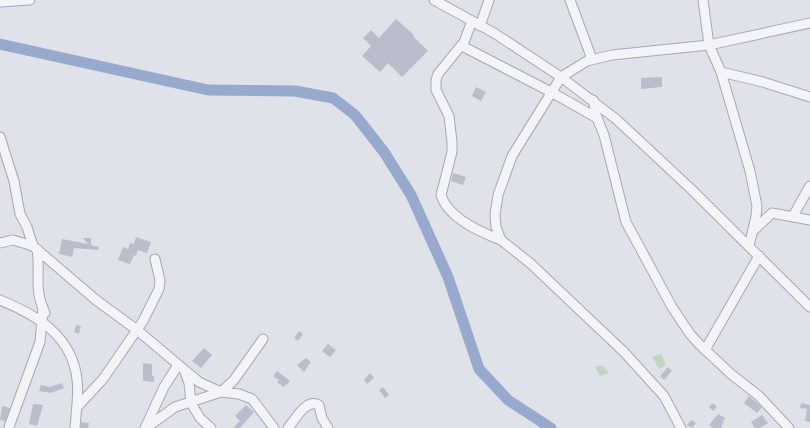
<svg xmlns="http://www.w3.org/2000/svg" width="810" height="428" viewBox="0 0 810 428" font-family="'Source Sans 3',sans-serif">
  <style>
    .green { fill: #c2d5c0 }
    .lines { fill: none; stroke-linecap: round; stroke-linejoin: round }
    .river { stroke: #97aace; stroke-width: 11 }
    .building { fill: #babdcb }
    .minor-casing { stroke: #a5a8b5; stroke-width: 11 }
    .minor { stroke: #f3f4f8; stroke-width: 9 }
  </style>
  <rect width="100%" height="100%" fill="#e0e2ea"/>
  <g class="green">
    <polygon points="661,354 666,365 659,369 652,357"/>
    <polygon points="595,366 603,366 609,373 600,376"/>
  </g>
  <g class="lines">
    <polyline class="river" points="0,44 208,90 295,91 333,98 355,115 384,152 411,195 448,277 479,369 508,400 551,428"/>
  </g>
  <g class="building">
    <polygon points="396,19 414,35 413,36 428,51 402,77 388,63 380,72 362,56 371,46 363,38 371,30 379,38"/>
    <polygon points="662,77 662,87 641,89 641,78"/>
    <polygon points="476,87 486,92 481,101 472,96"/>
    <polygon points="453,173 466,177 463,185 451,181"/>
    <polygon points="136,237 151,242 147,253 138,250 136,256 134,255 130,264 118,260 123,247 128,249 130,243 134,244"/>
    <polygon points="83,238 91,238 91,245 99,247 98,250 74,248 72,257 59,254 62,239 88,244"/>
    <polygon points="76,325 81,326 79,334 74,332"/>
    <polygon points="299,331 303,334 298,341 294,338"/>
    <polygon points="328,344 336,350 330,357 322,351"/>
    <polygon points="204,348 212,355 201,368 192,361"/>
    <polygon points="306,358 311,362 304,372 297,365"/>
    <polygon points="143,363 152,364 152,376 154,376 154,382 143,381"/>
    <polygon points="668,367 672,371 664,380 660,376"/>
    <polygon points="277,371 290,381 287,385 286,384 284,387 277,382 279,380 273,376"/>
    <polygon points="370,373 374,378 367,384 364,380"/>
    <polygon points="62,383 64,388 51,393 39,391 41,385 50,387"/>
    <polygon points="383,387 389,395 385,398 379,390"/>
    <polygon points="749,396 762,407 757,413 744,403"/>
    <polygon points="713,403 717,407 713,411 709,407"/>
    <polygon points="801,403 810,405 810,422 805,421 807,409 800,408"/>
    <polygon points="33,404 43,405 37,426 29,424"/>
    <polygon points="246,405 254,412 240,428 233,428 240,421 235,416"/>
    <polygon points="2,406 10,408 5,421 0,420"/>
    <polygon points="718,414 725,418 721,428 713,428 709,425"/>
    <polygon points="762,415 768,423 760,428 755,428 751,422"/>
    <polygon points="691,420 696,423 692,428 687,425"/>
    <polygon points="81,422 89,423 88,428 81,428"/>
  </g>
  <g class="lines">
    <g class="minor-casing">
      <g id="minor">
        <polyline points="434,0 494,33 561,77 616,119 690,188 810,307"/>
        <polyline points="570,0 592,59"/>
        <polyline points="703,0 709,45 721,72 750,171 757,206 756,216 749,246"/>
        <polyline points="0,2 30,0"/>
        <path d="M 472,21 L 464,42 L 438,74 L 436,80 L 436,90 L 449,116 L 452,142 L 452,152 L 441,195 C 448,218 480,232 501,240"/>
        <polyline points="480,26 489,0"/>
        <polyline points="462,46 553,93 597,118"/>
        <polyline points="721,72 763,82 810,97"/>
        <polyline points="593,100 597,118 604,135 626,222 672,307 690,334 700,345 731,374 759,396 789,428"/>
        <polyline points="0,137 14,181 20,214 27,227 33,246 96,300 137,330 199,382 221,392 239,394 252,399 274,428"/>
        <polyline points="793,216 810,186"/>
        <polyline points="754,230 772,213 810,220"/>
        <polyline points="0,243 13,240 33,246"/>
        <path d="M 37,249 C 41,273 33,289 45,313"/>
        <path d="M 0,300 C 37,315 72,336 77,379 C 79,395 76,412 75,428"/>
        <polyline points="705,350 759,256"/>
        <polyline points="185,372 189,383 191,403 200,418 211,428"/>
        <polyline points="77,407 103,379 143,321 159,289 160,280 155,259"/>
        <polyline points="9,427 40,342 43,309"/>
        <polyline points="145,428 164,387 178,365"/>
        <polyline points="146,428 175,407 221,392 234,380 263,339"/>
        <path d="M 288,428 C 295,420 306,398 319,405 L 322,418 L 328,428"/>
        <polyline points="681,428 664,396 624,352 530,263 501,240 496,227 495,215 498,195 512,156 561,77 587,61 612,55 709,45 810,23"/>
      </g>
    </g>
    <use href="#minor" class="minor"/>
  </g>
</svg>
